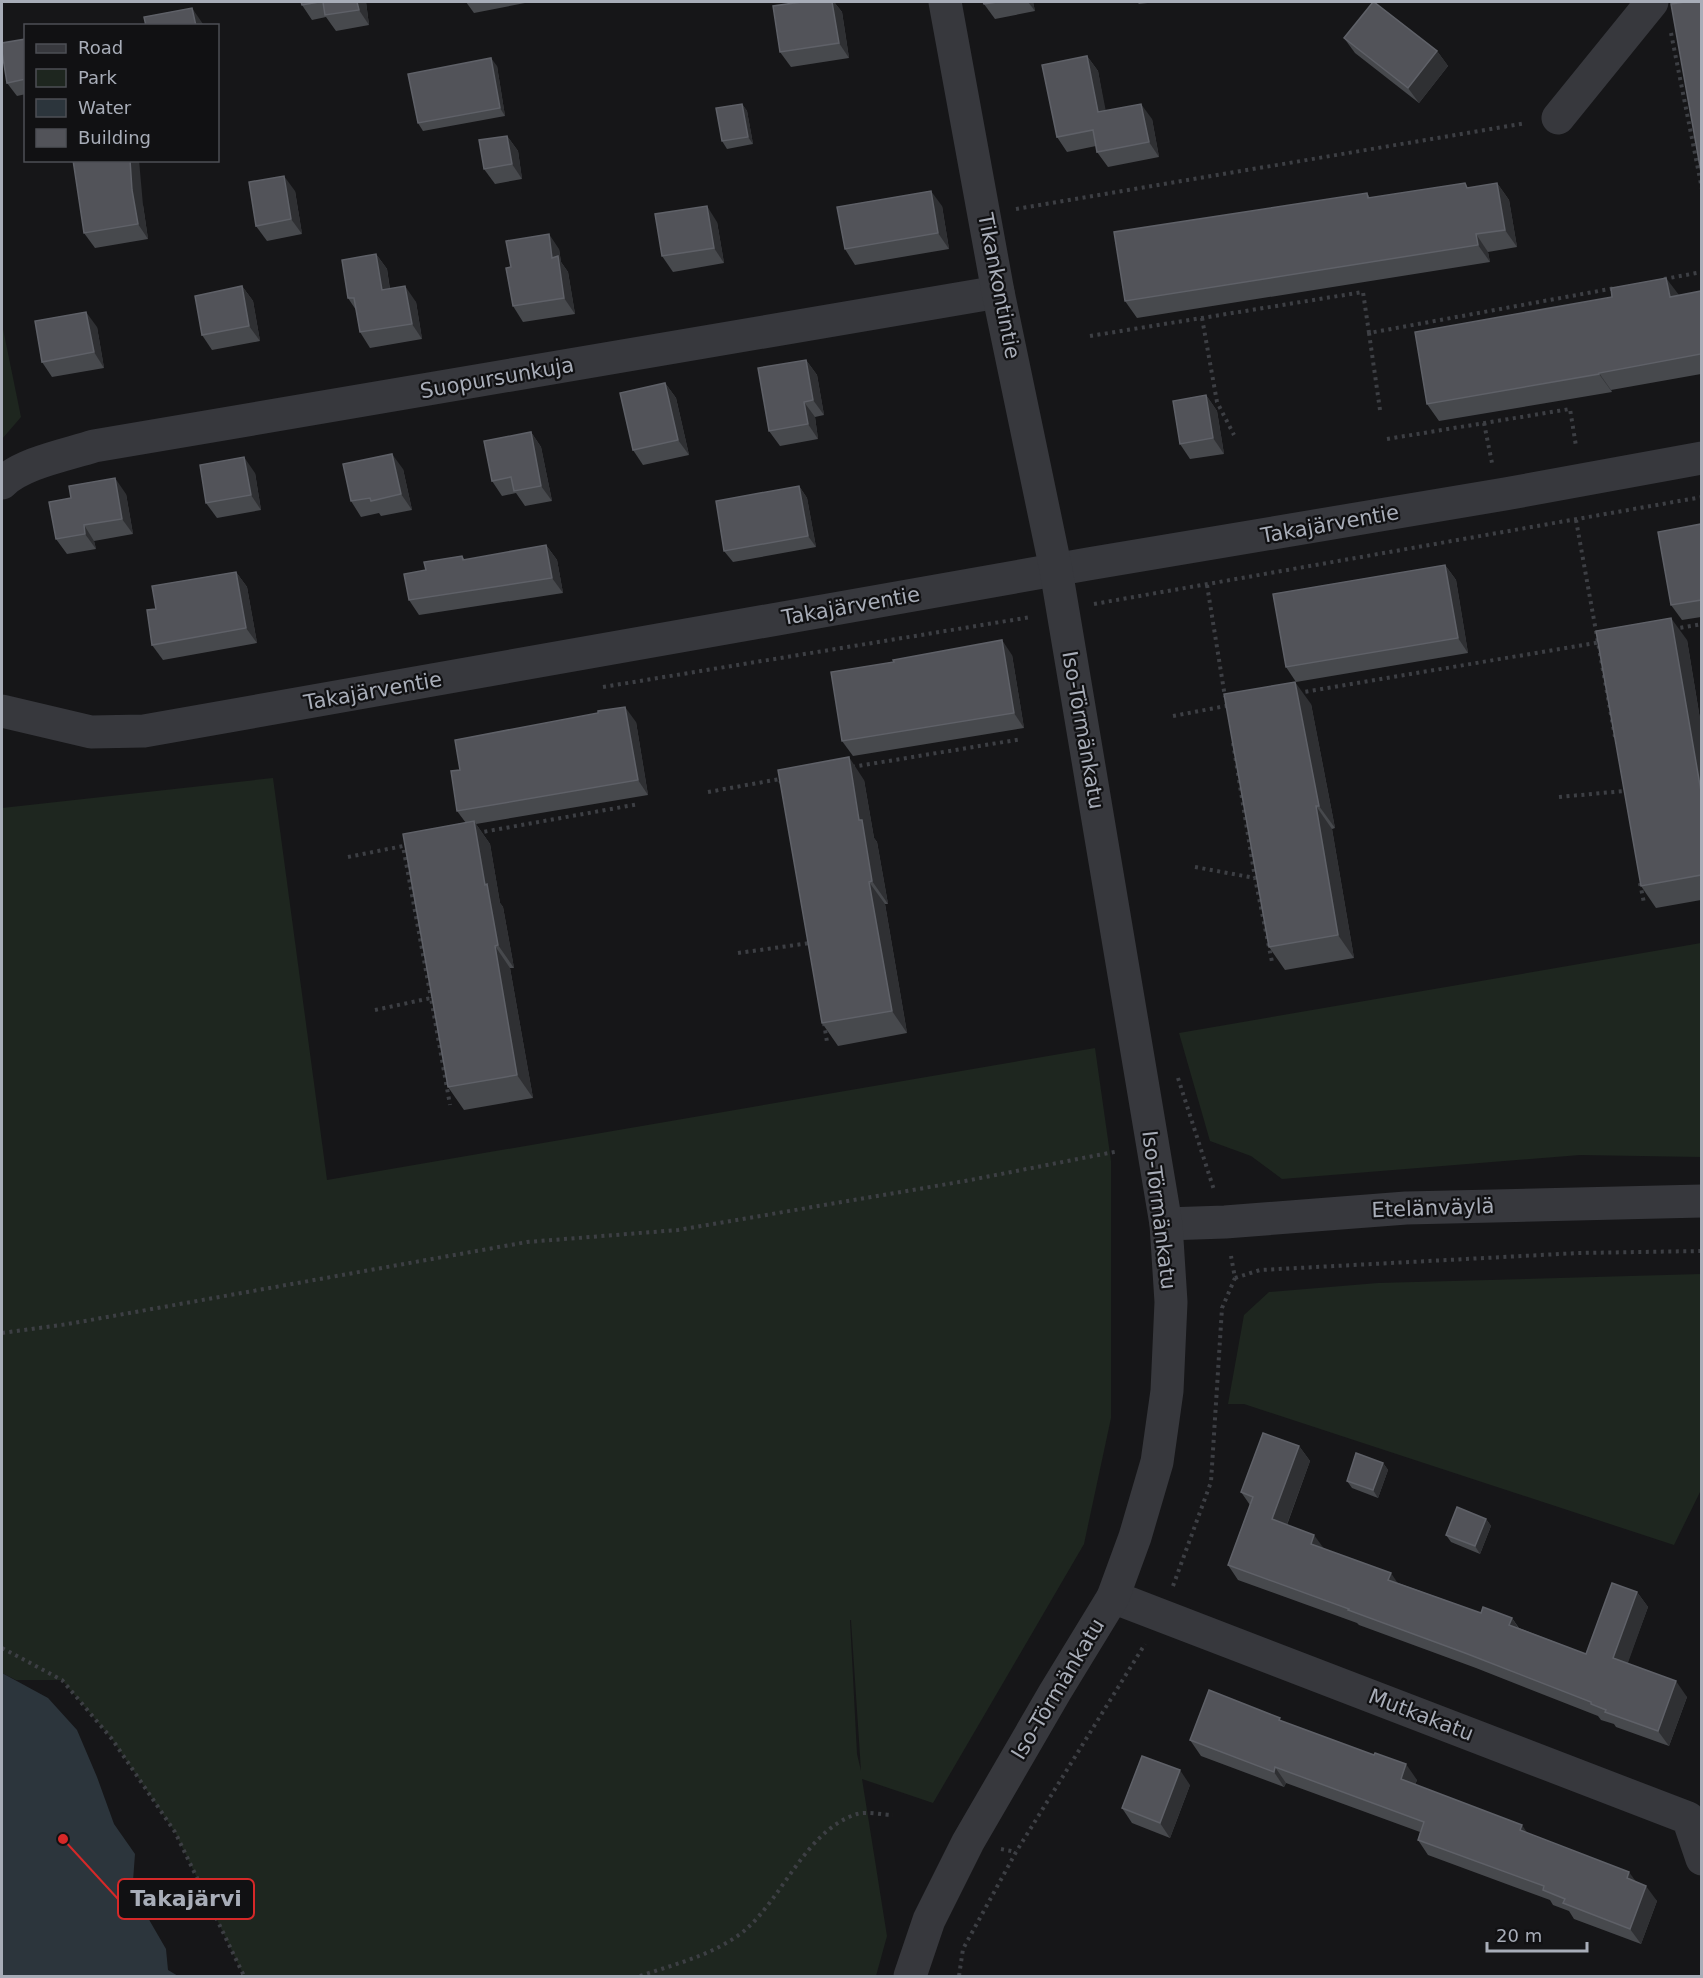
<svg xmlns="http://www.w3.org/2000/svg" width="1703" height="1978" viewBox="0 0 1703 1978" font-family="'DejaVu Sans',sans-serif">
  <style>
    .green { fill: #1e261f; fill-rule: evenodd }
    .water { fill: #2c353c }
    .lines { fill: none; stroke-linecap: round; stroke-linejoin: round }
    .path { stroke: #3d3f44; stroke-width: 4; stroke-dasharray: 3 4.5; stroke-linecap: butt }
    .minor { stroke: #37383d; stroke-width: 33 }
    .wall { fill: #47494d }
    .shaded-wall { fill: #2f3033 }
    .building { fill: #525359; stroke: #5f6168; stroke-width: 1.5 }
    .labels { text-anchor: middle; stroke-width: 4.5; stroke-linejoin: round; paint-order: stroke }
    .street-label { font-size: 21px; fill: #a8adb8; stroke: #111113 }
    .leader { fill: none; stroke: #d62828; stroke-width: 2 }
    .callout-dot { fill: #d62828; stroke: #111113; stroke-width: 2 }
    .callout { fill: #111113; stroke: #d62828; stroke-width: 2 }
    .callout-label { font-size: 22px; text-anchor: middle; font-weight: bold; fill: #a8adb8 }
  </style>
  <rect width="100%" height="100%" fill="#161618"/>
  <g class="green">
    <polygon points="2,324 21,417 2,439"/>
    <path d="M 273,778 L 327,1180 L 1095,1048 L 1111,1161 L 1111,1418 L 1084,1544 L 933,1803 L 862,1779 L 887,1936 L 876,1976 L 244,1976 L 175,1832 L 112,1739 L 62,1680 L 16,1680 L 2,1673 L 2,808 ZM 850,1620 L 851,1620 L 861,1771 L 857,1754 Z"/>
    <polygon points="1701,943 1701,1157 1580,1155 1282,1179 1251,1156 1210,1141 1179,1033"/>
    <polygon points="1701,1274 1701,1490 1674,1545 1244,1404 1228,1404 1244,1315 1269,1292 1378,1283"/>
  </g>
  <polygon class="water" points="2,1673 48,1698 77,1730 97,1777 114,1824 135,1854 133,1881 144,1911 166,1949 168,1970 178,1976 2,1976"/>
  <g class="lines">
    <g class="path">
      <polyline points="1671,33 1702,189"/>
      <polyline points="1016,209 1526,123"/>
      <polyline points="1664,279 1702,272"/>
      <polyline points="1202,318 1217,402 1234,435"/>
      <polyline points="1090,336 1363,292 1369,333"/>
      <polyline points="1380,410 1369,333 1615,288"/>
      <polyline points="1484,423 1492,463"/>
      <polyline points="1387,439 1570,409 1576,446"/>
      <polyline points="1576,520 1615,737"/>
      <polyline points="1207,585 1225,697"/>
      <polyline points="1094,604 1702,497"/>
      <polyline points="1673,629 1702,624"/>
      <polyline points="603,687 1031,617"/>
      <polyline points="1298,693 1601,642"/>
      <polyline points="1173,716 1231,705"/>
      <polyline points="1233,743 1255,878"/>
      <polyline points="852,767 1022,739"/>
      <polyline points="708,792 780,779 781,783"/>
      <polyline points="1559,797 1624,791 1625,793"/>
      <polyline points="477,833 639,804"/>
      <polyline points="348,857 403,846 431,998"/>
      <polyline points="1195,867 1255,878 1272,962"/>
      <polyline points="1640,883 1644,903"/>
      <polyline points="738,953 810,943 810,945"/>
      <polyline points="375,1010 431,998 450,1105"/>
      <polyline points="824,1023 827,1042"/>
      <polyline points="1178,1078 1214,1190"/>
      <polyline points="1235,1278 1260,1270 1578,1253 1702,1251"/>
      <polyline points="2,1333 68,1324 527,1242 678,1230 965,1181 1119,1151"/>
      <polyline points="1173,1586 1211,1482 1222,1308 1235,1278 1231,1256"/>
      <polyline points="2,1648 62,1680 112,1739 175,1832 244,1976"/>
      <polyline points="1001,1849 1016,1852"/>
      <path d="M 640,1976 C 675,1964 714,1955 744,1931 C 783,1898 806,1830 857,1814 C 867,1811 883,1815 893,1815"/>
      <polyline points="959,1976 963,1949 1016,1852 1145,1644"/>
    </g>
    <g class="minor">
      <polyline points="1558,118 1652,2"/>
      <path d="M 2,483 C 22,463 66,455 94,446 L 998,292"/>
      <polyline points="2,711 91,732 144,731 1088,564 1505,494 1702,458"/>
      <polyline points="1166,1224 1225,1222 1406,1208 1702,1201"/>
      <polyline points="1113,1597 1688,1818 1702,1859"/>
      <polyline points="910,1976 929,1920 968,1842 1055,1692 1113,1597 1135,1537 1157,1462 1167,1391 1171,1302 1166,1224 1056,570 998,292 945,2"/>
    </g>
  </g>
  <g class="wall">
    <polygon points="301,2 366,2 369,25 336,31 326,17 312,20 302,5"/>
    <polygon points="466,2 525,2 525,3 474,13"/>
    <polygon points="801,2 834,2 842,12 849,58 791,67 780,52"/>
    <polygon points="983,2 1033,2 1035,11 995,19 984,4"/>
    <polygon points="1137,2 1156,2 1139,4"/>
    <polygon points="1344,38 1437,51 1448,66 1419,103 1355,53"/>
    <polygon points="26,39 26,94 17,96 7,83"/>
    <polygon points="1087,56 1098,71 1105,111 1152,119 1159,157 1108,167 1097,152 1096,146 1067,152 1057,137"/>
    <polygon points="497,66 505,116 423,131 418,123"/>
    <polygon points="742,104 747,111 753,144 727,149 722,141"/>
    <polygon points="507,136 518,151 522,179 495,184 484,169"/>
    <polygon points="1497,183 1509,200 1517,247 1488,252 1490,262 1137,318 1125,301 1367,193 1370,198 1469,188"/>
    <polygon points="295,191 302,234 267,241 256,226"/>
    <polygon points="143,205 148,239 95,248 84,233"/>
    <polygon points="942,206 949,249 855,265 845,249"/>
    <polygon points="717,222 724,263 673,272 662,256"/>
    <polygon points="559,249 561,262 568,272 575,314 523,322 513,306 511,267"/>
    <polygon points="376,254 387,269 390,289 416,302 422,339 370,348 360,332 356,310 348,298"/>
    <polygon points="242,286 253,301 260,341 212,350 202,335"/>
    <polygon points="1701,291 1701,374 1611,390 1612,392 1439,421 1427,404 1679,295"/>
    <polygon points="97,327 104,368 52,377 42,362"/>
    <polygon points="806,360 817,375 824,415 815,417 818,439 780,446 769,431"/>
    <polygon points="665,383 676,398 689,455 643,465 633,450"/>
    <polygon points="1206,395 1217,411 1224,454 1190,459 1180,444"/>
    <polygon points="531,432 541,447 552,501 525,506 516,493 502,496 492,481"/>
    <polygon points="403,469 412,510 381,516 379,513 361,517 351,501"/>
    <polygon points="255,473 261,510 217,518 206,503"/>
    <polygon points="799,486 807,498 816,547 733,562 724,551"/>
    <polygon points="126,494 133,534 94,541 96,549 67,554 56,539"/>
    <polygon points="1701,524 1701,617 1682,620 1671,605"/>
    <polygon points="546,545 557,560 563,593 419,615 409,600 426,570 462,556 465,560"/>
    <polygon points="1445,565 1456,580 1468,653 1296,682 1286,667"/>
    <polygon points="236,572 247,587 257,643 163,660 152,645 156,609"/>
    <polygon points="1687,640 1701,725 1701,900 1656,908 1641,886"/>
    <polygon points="1012,655 1024,728 853,756 842,741"/>
    <polygon points="1311,704 1335,828 1332,829 1354,958 1285,970 1269,947"/>
    <polygon points="636,722 648,795 476,824 490,844 500,903 503,907 514,968 510,968 533,1098 464,1110 448,1087 466,823 457,811 460,770"/>
    <polygon points="864,780 874,838 877,842 888,904 885,904 907,1033 838,1046 822,1023"/>
    <polygon points="1299,1446 1310,1461 1287,1525 1323,1548 1398,1583 1481,1613 1512,1618 1519,1628 1586,1654 1637,1592 1648,1607 1627,1664 1687,1697 1669,1746 1616,1727 1614,1724 1601,1720 1598,1716 1476,1668 1359,1625 1357,1623 1238,1580 1228,1565 1250,1505 1241,1492"/>
    <polygon points="1383,1463 1388,1470 1378,1498 1352,1488 1347,1481"/>
    <polygon points="1486,1519 1491,1526 1480,1554 1451,1542 1446,1535"/>
    <polygon points="1282,1721 1417,1780 1415,1785 1527,1833 1635,1882 1657,1901 1641,1944 1574,1919 1569,1911 1553,1905 1550,1900 1428,1855 1418,1840 1420,1832 1286,1783 1284,1787 1201,1756 1190,1740"/>
    <polygon points="1190,1785 1170,1838 1132,1823 1122,1808"/>
  </g>
  <g class="shaded-wall">
    <polygon points="357,2 366,2 369,25 359,10"/>
    <polygon points="832,2 834,2 842,12 849,58 839,43"/>
    <polygon points="1028,2 1033,2 1035,11"/>
    <polygon points="192,8 203,24 203,26 196,26"/>
    <polygon points="1437,51 1448,66 1419,103 1408,88"/>
    <polygon points="1087,56 1098,71 1109,127 1098,112"/>
    <polygon points="491,58 497,66 505,116 500,108"/>
    <polygon points="742,104 747,111 753,144 748,137"/>
    <polygon points="1141,104 1152,119 1159,157 1149,142"/>
    <polygon points="507,136 518,151 522,179 512,164"/>
    <polygon points="130,160 139,160 143,205 148,239 138,224 132,190"/>
    <polygon points="284,176 295,191 302,234 291,219"/>
    <polygon points="1497,183 1509,200 1517,247 1505,230"/>
    <polygon points="931,191 942,206 949,249 938,233"/>
    <polygon points="707,206 717,222 724,263 714,248"/>
    <polygon points="549,234 559,249 561,262 568,272 575,314 564,298 552,258"/>
    <polygon points="1476,234 1488,252 1490,262 1478,245"/>
    <polygon points="376,254 387,269 392,306 382,290"/>
    <polygon points="1666,278 1679,295 1670,297"/>
    <polygon points="242,286 253,301 260,341 249,326"/>
    <polygon points="405,286 416,302 422,339 412,324"/>
    <polygon points="86,312 97,327 104,368 94,352"/>
    <polygon points="806,360 817,375 824,415 813,400"/>
    <polygon points="1599,373 1611,390 1612,392 1599,374"/>
    <polygon points="665,383 676,398 689,455 678,440"/>
    <polygon points="1206,395 1217,411 1224,454 1213,438"/>
    <polygon points="804,402 815,417 818,439 808,424"/>
    <polygon points="531,432 541,447 552,501 541,486"/>
    <polygon points="392,454 403,469 412,510 401,494"/>
    <polygon points="244,457 255,473 261,510 251,495"/>
    <polygon points="115,478 126,494 133,534 122,519"/>
    <polygon points="799,486 807,498 816,547 808,536"/>
    <polygon points="84,525 94,541 96,549 85,534"/>
    <polygon points="546,545 557,560 563,593 552,578"/>
    <polygon points="1445,565 1456,580 1468,653 1458,638"/>
    <polygon points="236,572 247,587 257,643 246,628"/>
    <polygon points="1671,618 1687,640 1701,725 1701,791"/>
    <polygon points="1002,640 1012,655 1024,728 1014,713"/>
    <polygon points="1295,682 1311,704 1335,828 1319,806"/>
    <polygon points="625,707 636,722 648,795 638,780"/>
    <polygon points="849,757 864,780 874,838 877,842 888,904 872,881 859,820"/>
    <polygon points="1316,806 1332,829 1354,958 1338,935"/>
    <polygon points="474,821 490,844 500,903 503,907 514,968 498,945 485,885"/>
    <polygon points="869,882 885,904 907,1033 892,1011"/>
    <polygon points="495,946 510,968 533,1098 517,1075"/>
    <polygon points="1299,1446 1310,1461 1283,1535 1272,1519"/>
    <polygon points="1383,1463 1388,1470 1378,1498 1373,1490"/>
    <polygon points="1486,1519 1491,1526 1480,1554 1475,1546"/>
    <polygon points="1314,1535 1325,1550 1311,1544"/>
    <polygon points="1391,1573 1401,1588 1388,1580"/>
    <polygon points="1637,1592 1648,1607 1624,1674 1613,1658"/>
    <polygon points="1512,1618 1522,1634 1509,1625"/>
    <polygon points="1676,1681 1687,1697 1669,1746 1658,1731"/>
    <polygon points="1406,1764 1417,1780 1411,1794 1401,1779"/>
    <polygon points="1275,1767 1286,1783 1284,1787 1274,1772"/>
    <polygon points="1180,1770 1190,1785 1170,1838 1160,1823"/>
    <polygon points="1522,1825 1532,1840 1520,1830"/>
    <polygon points="1629,1872 1640,1887 1627,1878"/>
    <polygon points="1646,1886 1657,1901 1641,1944 1630,1929"/>
  </g>
  <g class="building">
    <polygon points="301,2 319,2 302,5"/>
    <polygon points="323,2 357,2 359,10 325,15"/>
    <polygon points="801,2 832,2 839,43 780,52 773,6"/>
    <polygon points="983,2 997,2 984,4"/>
    <polygon points="1373,2 1374,2 1437,51 1408,88 1344,38"/>
    <polygon points="1685,2 1701,2 1701,172 1671,4"/>
    <polygon points="192,8 196,26 146,26 144,17"/>
    <polygon points="26,39 26,79 7,83 2,52 2,43"/>
    <polygon points="1087,56 1098,112 1141,104 1149,142 1097,152 1093,130 1057,137 1042,65"/>
    <polygon points="491,58 500,108 418,123 408,74"/>
    <polygon points="742,104 748,137 722,141 716,108"/>
    <polygon points="507,136 512,164 484,169 479,140"/>
    <polygon points="73,160 130,160 132,190 138,224 84,233"/>
    <polygon points="284,176 291,219 256,226 249,182"/>
    <polygon points="1465,183 1467,188 1497,183 1505,230 1476,234 1478,245 1125,301 1114,232 1367,193 1368,198"/>
    <polygon points="931,191 938,233 845,249 837,207"/>
    <polygon points="707,206 714,248 662,256 655,214"/>
    <polygon points="549,234 552,258 558,256 564,298 513,306 506,268 511,267 506,241"/>
    <polygon points="376,254 382,290 405,286 412,324 360,332 354,298 348,298 342,260"/>
    <polygon points="1666,278 1670,297 1701,291 1701,354 1599,373 1599,374 1427,404 1415,332 1612,297 1611,288"/>
    <polygon points="242,286 249,326 202,335 195,296"/>
    <polygon points="86,312 94,352 42,362 35,321"/>
    <polygon points="806,360 813,400 804,402 808,424 769,431 758,368"/>
    <polygon points="665,383 678,440 633,450 620,393"/>
    <polygon points="1206,395 1213,438 1180,444 1173,401"/>
    <polygon points="531,432 541,486 514,491 511,477 492,481 484,441"/>
    <polygon points="392,454 401,494 371,501 370,498 351,501 343,464"/>
    <polygon points="244,457 251,495 206,503 200,465"/>
    <polygon points="115,478 122,519 84,525 85,534 56,539 49,502 71,498 69,486"/>
    <polygon points="799,486 808,536 724,551 716,501"/>
    <polygon points="1701,524 1701,600 1671,605 1658,532"/>
    <polygon points="546,545 552,578 409,600 404,574 426,570 424,562 462,556 463,560"/>
    <polygon points="1445,565 1458,638 1286,667 1273,594"/>
    <polygon points="236,572 246,628 152,645 147,610 156,609 152,586"/>
    <polygon points="1671,618 1701,791 1701,875 1641,886 1596,631"/>
    <polygon points="1002,640 1014,713 842,741 831,672 894,662 893,660"/>
    <polygon points="1295,682 1319,806 1316,806 1338,935 1269,947 1224,694"/>
    <polygon points="625,707 638,780 457,811 451,771 460,770 455,740 598,713 598,711"/>
    <polygon points="849,757 859,820 862,820 872,881 869,882 892,1011 822,1023 778,770"/>
    <polygon points="474,821 485,885 487,884 498,945 495,946 517,1075 448,1087 403,834"/>
    <polygon points="1263,1433 1299,1446 1272,1519 1314,1535 1311,1544 1391,1573 1388,1580 1481,1613 1483,1607 1512,1618 1509,1625 1586,1654 1612,1583 1637,1592 1613,1658 1676,1681 1658,1731 1605,1712 1606,1710 1591,1704 1591,1702 1465,1653 1348,1610 1349,1609 1228,1565 1253,1497 1241,1492"/>
    <polygon points="1356,1453 1383,1463 1373,1490 1347,1481"/>
    <polygon points="1457,1507 1486,1519 1475,1546 1446,1535"/>
    <polygon points="1209,1690 1280,1718 1279,1720 1374,1755 1375,1753 1406,1764 1401,1779 1522,1825 1520,1830 1629,1872 1627,1878 1646,1886 1630,1929 1563,1903 1565,1899 1543,1890 1544,1886 1418,1840 1424,1822 1275,1767 1274,1772 1190,1740"/>
    <polygon points="1142,1756 1180,1770 1160,1823 1122,1808"/>
  </g>
  <g class="labels">
    <g class="street-label">
      <text transform="translate(999 286) rotate(79)" y="7">Tikankontintie</text>
      <text transform="translate(497 378) rotate(-10)" y="7">Suopursunkuja</text>
      <text transform="translate(1330 524) rotate(-10)" y="7">Takajärventie</text>
      <text transform="translate(851 606) rotate(-10)" y="7">Takajärventie</text>
      <text transform="translate(373 691) rotate(-10)" y="7">Takajärventie</text>
      <text transform="translate(1083 730) rotate(80)" y="7">Iso-Törmänkatu</text>
      <text transform="translate(1433 1208) rotate(-2)" y="7">Etelänväylä</text>
      <text transform="translate(1159 1210) rotate(83)" y="7">Iso-Törmänkatu</text>
      <text transform="translate(1058 1689) rotate(-59)" y="7">Iso-Törmänkatu</text>
      <text transform="translate(1421 1715) rotate(21)" y="7">Mutkakatu</text>
    </g>
  </g>
  <path class="leader" d="M63 1839L118 1899"/>
  <circle class="callout-dot" cx="63" cy="1839" r="6"/>
  <rect class="callout" x="118" y="1879" width="136" height="40" rx="6"/>
  <g class="callout-label">
    <text x="186" y="1906">Takajärvi</text>
  </g>
  <rect width="1703" height="1978" fill="none" stroke="#a8adb8" stroke-width="6"/>
  <rect x="24" y="24" width="195" height="138" fill="#111113" stroke="#4d4f55" stroke-width="1.5"/>
  <rect x="36" y="44" width="30" height="9" fill="#37383d" stroke="#4d4f55" stroke-width="1.5"/>
  <text x="78" y="54" font-size="18" fill="#a8adb8">Road</text>
  <rect x="36" y="69" width="30" height="18" fill="#1e261f" stroke="#4d4f55" stroke-width="1.5"/>
  <text x="78" y="84" font-size="18" fill="#a8adb8">Park</text>
  <rect x="36" y="99" width="30" height="18" fill="#2c353c" stroke="#4d4f55" stroke-width="1.5"/>
  <text x="78" y="114" font-size="18" fill="#a8adb8">Water</text>
  <rect x="36" y="129" width="30" height="18" fill="#525359" stroke="#4d4f55" stroke-width="1.5"/>
  <text x="78" y="144" font-size="18" fill="#a8adb8">Building</text>
  <path d="M1487 1942v9h100v-9" fill="none" stroke="#a8adb8" stroke-width="3"/>
  <text x="1496" y="1942" font-size="18" fill="#a8adb8" stroke="#111113" stroke-width="4.5" paint-order="stroke">20 m</text>
</svg>
